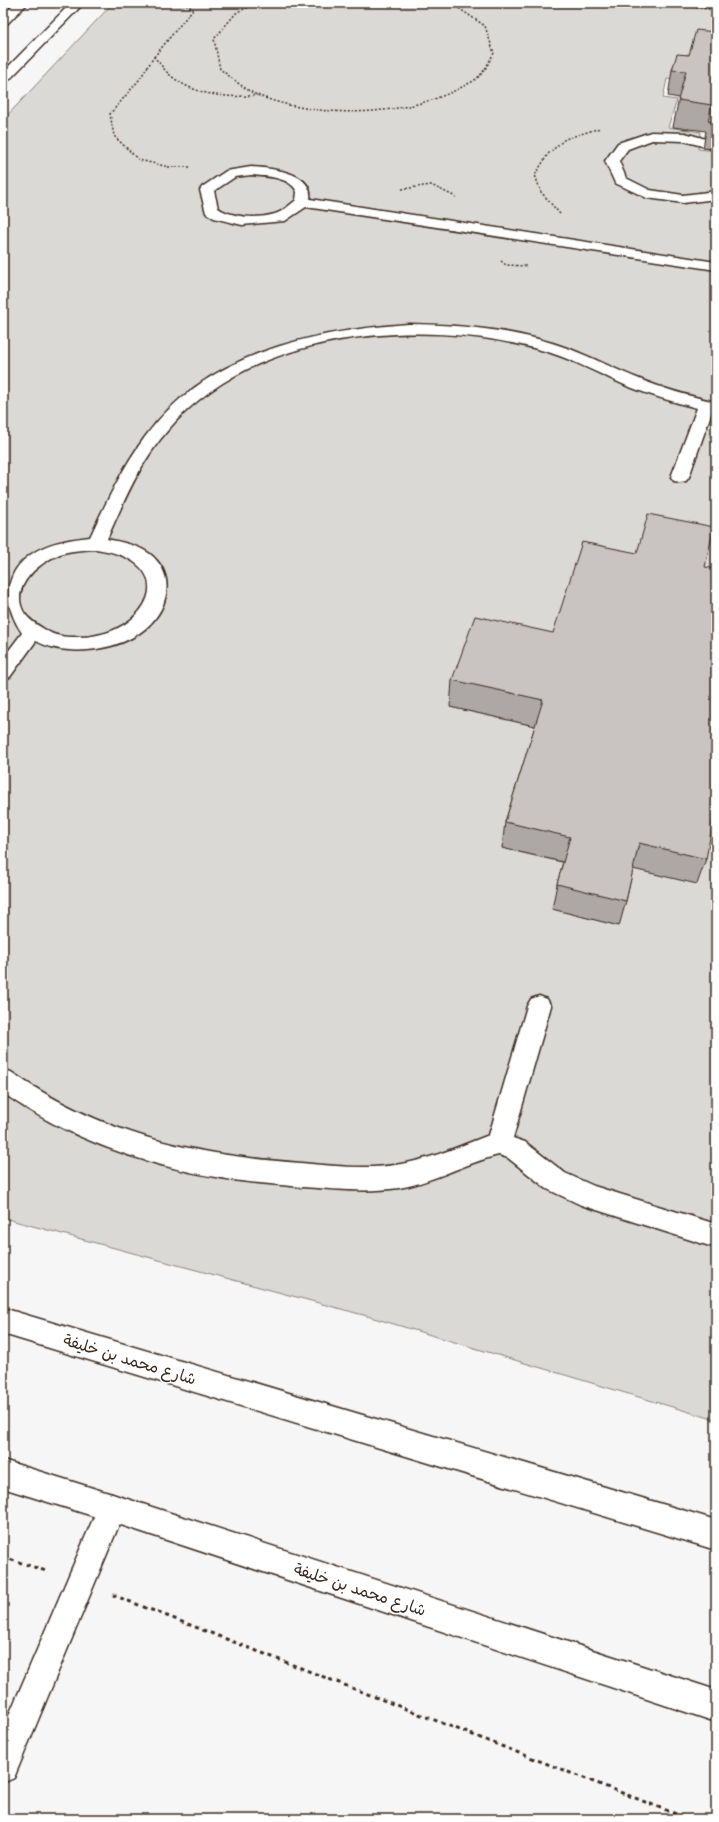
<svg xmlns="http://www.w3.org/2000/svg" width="719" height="1822" viewBox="0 0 719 1822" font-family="Mynerve,'Playpen Sans Arabic',sans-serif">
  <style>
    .green { fill: #dbd9d6; stroke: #8b827a }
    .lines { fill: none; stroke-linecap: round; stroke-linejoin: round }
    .minor-casing { stroke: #3b2a1e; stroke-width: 3 }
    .major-casing { stroke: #3b2a1e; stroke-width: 3 }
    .path-far1 { stroke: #3b2a1e; stroke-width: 1.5; stroke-dasharray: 2 2; stroke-linecap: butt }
    .path { stroke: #3b2a1e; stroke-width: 3; stroke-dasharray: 4 4; stroke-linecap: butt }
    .minor { fill: #fff; fill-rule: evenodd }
    .major { fill: #fff; fill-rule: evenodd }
    .wall { fill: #ada8a6; stroke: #3b2a1e }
    .building { fill: #c9c3c1; stroke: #3b2a1e }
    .labels { text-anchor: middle; stroke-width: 3; stroke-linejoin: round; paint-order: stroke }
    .near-street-label { font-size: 16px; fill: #3b2a1e; stroke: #fff }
  </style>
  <rect width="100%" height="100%" fill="#f7f6f6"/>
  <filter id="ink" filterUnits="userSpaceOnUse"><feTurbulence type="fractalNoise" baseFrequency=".025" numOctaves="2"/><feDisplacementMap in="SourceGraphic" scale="8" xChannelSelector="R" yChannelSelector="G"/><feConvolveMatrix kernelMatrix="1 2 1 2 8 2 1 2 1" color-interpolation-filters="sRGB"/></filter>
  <g filter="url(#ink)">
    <polygon class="green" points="113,3 716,3 716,58 687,54 679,80 667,79 663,98 677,100 668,127 701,132 698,149 716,151 716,598 631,580 549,660 450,707 539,727 502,848 565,863 553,909 619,926 632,869 716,786 716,1420 367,1316 3,1218 3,120"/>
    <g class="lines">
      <g class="minor-casing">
        <g id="minor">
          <polygon points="651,132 685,133 716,142 716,150 684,141 652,140 628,149 619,161 626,178 650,190 683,195 716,191 716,199 683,203 647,198 615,183 605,161 618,143"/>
          <path d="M 251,167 C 270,168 314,172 310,199 L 716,262 L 716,270 L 306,207 L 285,221 L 242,225 L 214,218 L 206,213 L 200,190 L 202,187 L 226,171 ZM 251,175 C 265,176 291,177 297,192 L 296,200 C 290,205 282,212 275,214 C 258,219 233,218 218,208 L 214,191 L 235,177 Z"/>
          <path d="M 409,324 C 463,325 519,330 570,349 C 593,358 615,369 637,378 C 663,389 689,396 716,402 L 716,412 L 712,411 L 689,477 L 686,481 L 680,482 L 674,481 L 671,477 L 697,408 C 673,402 650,395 627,386 C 597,373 569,357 537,349 C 419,317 252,330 168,430 C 140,462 124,501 107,539 C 121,542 138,545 150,554 C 176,575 169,608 146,628 C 120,651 67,658 36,641 L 10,677 L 3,679 L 3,658 L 22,633 C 0,601 4,566 42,548 C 57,541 73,539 90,537 C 106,503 122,468 145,437 C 206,353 311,331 409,324 ZM 96,549 C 186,562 149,636 79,637 C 69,637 58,637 49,632 C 41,627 31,622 25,614 C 8,588 38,563 60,554 C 71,550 84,550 96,549 Z"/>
          <path d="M 539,996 L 547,999 L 551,1006 L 513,1138 L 525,1142 L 565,1173 L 594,1186 L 716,1224 L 716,1248 L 581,1205 L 547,1189 L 508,1158 L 499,1155 C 465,1163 434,1182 399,1188 C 366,1193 334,1189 302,1187 C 275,1184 248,1183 221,1178 C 144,1165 67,1138 3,1093 L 3,1069 L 11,1072 C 103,1135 192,1155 301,1163 C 334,1166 368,1170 401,1164 C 431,1159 460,1146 489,1135 L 527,1006 L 531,999 Z"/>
          <polygon points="112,1494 122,1498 126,1508 14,1778 3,1783 3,1729 102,1498"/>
        </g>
      </g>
      <g class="major-casing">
        <g id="major">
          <polygon points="15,3 28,3 7,24 3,25 3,15"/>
          <polygon points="71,3 84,3 7,82 3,83 3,72"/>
          <polygon points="3,1308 716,1520 716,1550 3,1334"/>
          <polygon points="3,1460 112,1494 716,1690 716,1722 112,1522 3,1488"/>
        </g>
      </g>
      <g class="path-far1">
        <path d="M 259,3 L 237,12 L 214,39 L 220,69 C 232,78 244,89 257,95 C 316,119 405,118 462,87 C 467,84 473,82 477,78 C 485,72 489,61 494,53 L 485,26 L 451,3"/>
        <polyline points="660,3 716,10"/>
        <polyline points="154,57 193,9 183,3"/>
        <path d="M 190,167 L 169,167 L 139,160 L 114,136 L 110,114 L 139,80 L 154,57 C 160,63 164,70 171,76 C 194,95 228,99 257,95"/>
        <polyline points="402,189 431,185 456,197"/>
        <polyline points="560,214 541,192 535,175 548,154 565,139 600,128"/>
        <polyline points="501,261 506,265 527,266"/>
      </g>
      <g class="path">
        <polyline points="3,1557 46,1571"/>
        <polyline points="113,1595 689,1819"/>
      </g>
      <use href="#minor" class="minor"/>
      <use href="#major" class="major"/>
    </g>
    <g class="wall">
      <polygon points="716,32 716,149 703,148 706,131 673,127 679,98 668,96 672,70"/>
      <polygon points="705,567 706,859 697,884 633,869 626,901 619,926 552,909 557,884 563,862 502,848 505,822 535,726 450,707 452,680 553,633"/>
    </g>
    <g class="building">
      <polygon points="696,30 716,32 716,122 708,121 712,105 678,100 686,71 672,70 677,54 689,55"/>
      <polygon points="648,514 714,527 705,567 716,569 716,804 706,859 639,843 626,901 557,884 570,837 505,822 543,700 452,680 475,616 553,633 582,542 637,553"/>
    </g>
  </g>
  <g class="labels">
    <g class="near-street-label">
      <text transform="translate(130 1359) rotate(17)" y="6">شارع محمد بن خليفة</text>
      <text transform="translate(360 1589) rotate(18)" y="6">شارع محمد بن خليفة</text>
    </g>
  </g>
  <rect width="719" height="1822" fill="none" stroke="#fff" stroke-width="16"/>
  <rect x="8" y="8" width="703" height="1806" fill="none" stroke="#3b2a1e" stroke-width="1.5" filter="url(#ink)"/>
</svg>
